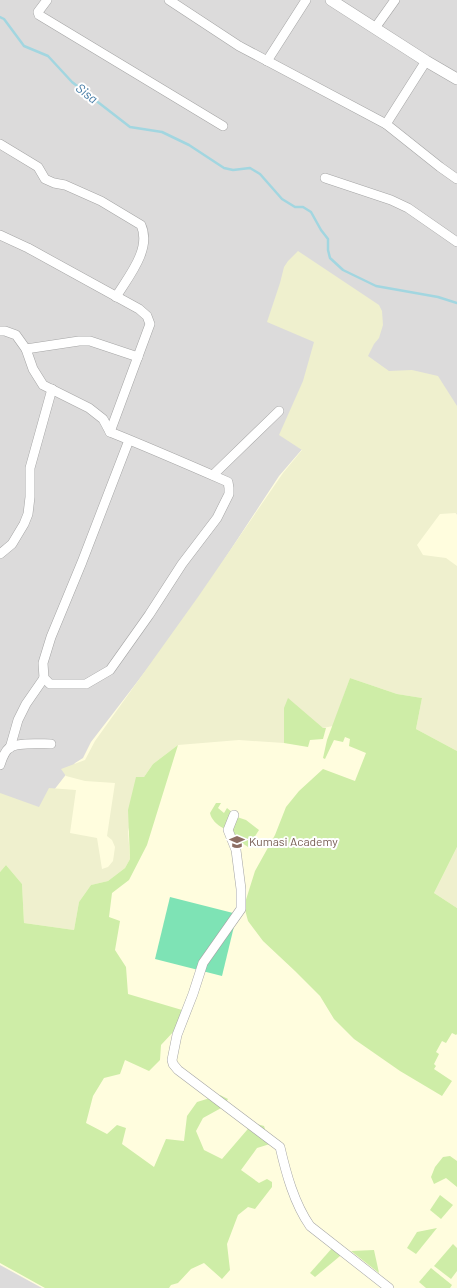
<svg xmlns="http://www.w3.org/2000/svg" width="457" height="1288" viewBox="0 0 457 1288" font-family="Barlow,sans-serif">
  <style>
    .residential { fill: #dcdbdb }
    .education { fill: #fffdde }
    .farmland { fill: #eff0ce }
    .grass { fill: #ceeda7 }
    .pitch { fill: #7ee3b5 }
    .lines { fill: none; stroke-linecap: round; stroke-linejoin: round }
    .stream { stroke: #a2d6e0; stroke-width: 2.5 }
    .minor-casing { stroke: #a5a5a5; stroke-width: 10 }
    .tertiary-casing { stroke: #a5a5a5; stroke-width: 12 }
    .minor { stroke: #fff; stroke-width: 9 }
    .tertiary { stroke: #fff; stroke-width: 11 }
    .labels { text-anchor: middle; stroke-width: 4; stroke-linejoin: round; paint-order: stroke }
    .education-label { font-size: 12px; fill: #785e54; stroke: #fff; text-anchor: start }
    .water-label { font-size: 13px; font-style: italic; fill: #4178a3; stroke: #fff }
  </style>
  <rect width="100%" height="100%" fill="#f0ebe4"/>
  <rect class="residential" x="0" y="0" width="457" height="1288"/>
  <polygon class="education" points="323,425 457,514 457,1288 42,1288 0,1265 0,867 33,817 75,763 83,758 91,742 184,621 279,476"/>
  <g class="farmland">
    <polygon points="298,251 379,305 382,311 383,325 379,338 374,344 368,356 389,371 412,370 438,376 457,406 457,515 456,513 440,514 417,545 423,555 446,558 457,566 457,751 416,729 422,698 397,694 350,678 333,726 323,728 284,708 284,743 239,740 178,745 153,764 144,777 128,831 130,859 125,868 108,881 91,885 79,902 74,930 24,923 22,884 6,865 0,872 0,793 39,807 49,788 76,790 70,833 97,838 102,869 108,867 113,861 115,847 112,840 107,836 115,783 85,781 66,776 61,769 85,760 95,741 198,597 283,473 302,450 279,435 303,381 314,342 267,322 280,283 284,267 288,261"/>
    <polygon points="457,847 457,908 434,893"/>
  </g>
  <g class="grass">
    <polygon points="350,678 397,694 422,698 416,729 457,751 457,847 434,893 457,908 457,1034 456,1035 452,1033 446,1043 442,1041 436,1052 439,1054 434,1064 436,1066 434,1069 452,1081 442,1096 400,1071 354,1039 334,1019 320,996 295,971 263,941 248,921 244,906 255,871 275,835 286,807 299,791 323,769 355,781 366,753 349,746 350,739 345,737 343,742 334,740 325,759 323,758 327,740"/>
    <polygon points="288,698 323,728 326,728 323,739 310,740 308,747 284,743 284,708"/>
    <polygon points="178,745 147,845 129,880 112,893 109,917 120,921 115,950 126,967 128,994 182,1010 175,1030 161,1045 160,1060 149,1071 125,1060 120,1074 104,1078 93,1096 86,1123 107,1134 117,1125 126,1128 122,1144 154,1167 166,1139 184,1141 187,1116 197,1102 220,1095 228,1099 223,1107 203,1118 196,1131 204,1150 222,1159 253,1123 264,1126 270,1144 257,1148 241,1170 259,1183 267,1179 272,1182 272,1187 255,1209 248,1207 238,1215 227,1244 230,1270 222,1279 204,1263 191,1269 178,1283 171,1285 169,1288 45,1288 0,1263 0,872 6,865 22,884 24,923 74,930 79,902 91,885 108,881 125,868 130,859 128,810 136,777 144,777 153,764"/>
    <path d="M 216,803 L 221,803 L 218,808 L 224,813 L 227,808 L 233,813 L 226,827 L 223,828 C 217,825 211,819 210,813 Z"/>
    <polygon points="237,817 246,820 259,830 248,847 232,836 232,825"/>
    <polygon points="450,1156 457,1161 457,1187 446,1178 434,1184 431,1177 435,1167 443,1157"/>
    <polygon points="440,1195 453,1205 441,1219 430,1210"/>
    <polygon points="437,1228 416,1254 407,1248 417,1232"/>
    <polygon points="453,1244 457,1248 457,1271 451,1279 434,1266"/>
    <polygon points="333,1247 340,1252 340,1256 315,1277 310,1273"/>
    <polygon points="374,1250 379,1273 351,1251"/>
    <polygon points="431,1268 452,1285 450,1288 426,1288 419,1282"/>
  </g>
  <polygon class="pitch" points="170,897 237,914 222,976 155,959"/>
  <g class="lines">
    <polyline class="stream" points="0,17 4,19 24,46 48,56 72,82 130,127 162,132 189,145 224,168 233,170 250,168 260,174 282,199 295,207 303,207 311,212 321,230 328,239 328,250 330,258 343,270 376,286 438,297 457,303"/>
    <g class="minor-casing">
      <g id="minor">
        <polyline points="47,0 38,12 39,15 223,126"/>
        <polyline points="169,0 239,46 386,124 440,167 457,179"/>
        <polyline points="375,28 395,0"/>
        <polyline points="267,61 306,0"/>
        <polyline points="386,124 426,61"/>
        <path d="M 0,144 L 38,167 L 45,179 L 54,183 L 65,185 L 101,201 L 141,225 C 152,249 128,277 116,297"/>
        <polyline points="325,178 391,200 408,208 457,242"/>
        <polyline points="0,235 28,248 139,309 147,316 150,324 110,432"/>
        <path d="M 0,331 L 5,331 L 16,335 L 26,349 L 33,369 L 43,385 L 89,408 L 103,419 L 110,432 C 150,448 189,465 228,482 L 229,488 L 229,494 L 217,518 L 182,564 L 149,615 L 110,670 L 86,684 L 50,684 L 44,678 L 43,663 L 51,637 L 82,562 L 129,440"/>
        <polyline points="26,349 79,341 90,341 138,357"/>
        <polyline points="213,475 279,411"/>
        <polyline points="0,554 12,544 24,524 28,514 30,497 30,468 52,389"/>
        <polyline points="10,748 18,720 26,704 44,678"/>
        <path d="M 0,765 C 2,759 4,752 9,748 C 17,742 41,744 51,744"/>
        <path d="M 234,815 L 228,830 L 236,850 L 241,889 L 241,909 L 203,963 L 193,994 L 177,1035 L 172,1060 L 173,1064 L 178,1070 L 280,1147 C 286,1173 294,1203 310,1226 L 389,1288"/>
      </g>
    </g>
    <g class="tertiary-casing">
      <polyline id="tertiary" points="331,0 426,61 457,79"/>
    </g>
    <use href="#minor" class="minor"/>
    <use href="#tertiary" class="tertiary"/>
  </g>
  <defs>
    <g id="school-bare" transform="scale(1.2)"><path d="M0-5L7-2L0 1L-7-2ZM-4 1L0 2.5L4 1V4Q0 6-4 4Z" fill="#8d6e63" stroke="#fff" stroke-width="2.5" paint-order="stroke"/></g>
  </defs>
  <g fill-rule="evenodd">
    <use href="#school-bare" x="237" y="842"/>
  </g>
  <g class="labels">
    <g class="education-label">
      <text x="249" y="846">Kumasi Academy</text>
    </g>
    <g class="water-label">
      <text transform="translate(87 93) rotate(38)" y="5">Sisa</text>
    </g>
  </g>
</svg>
